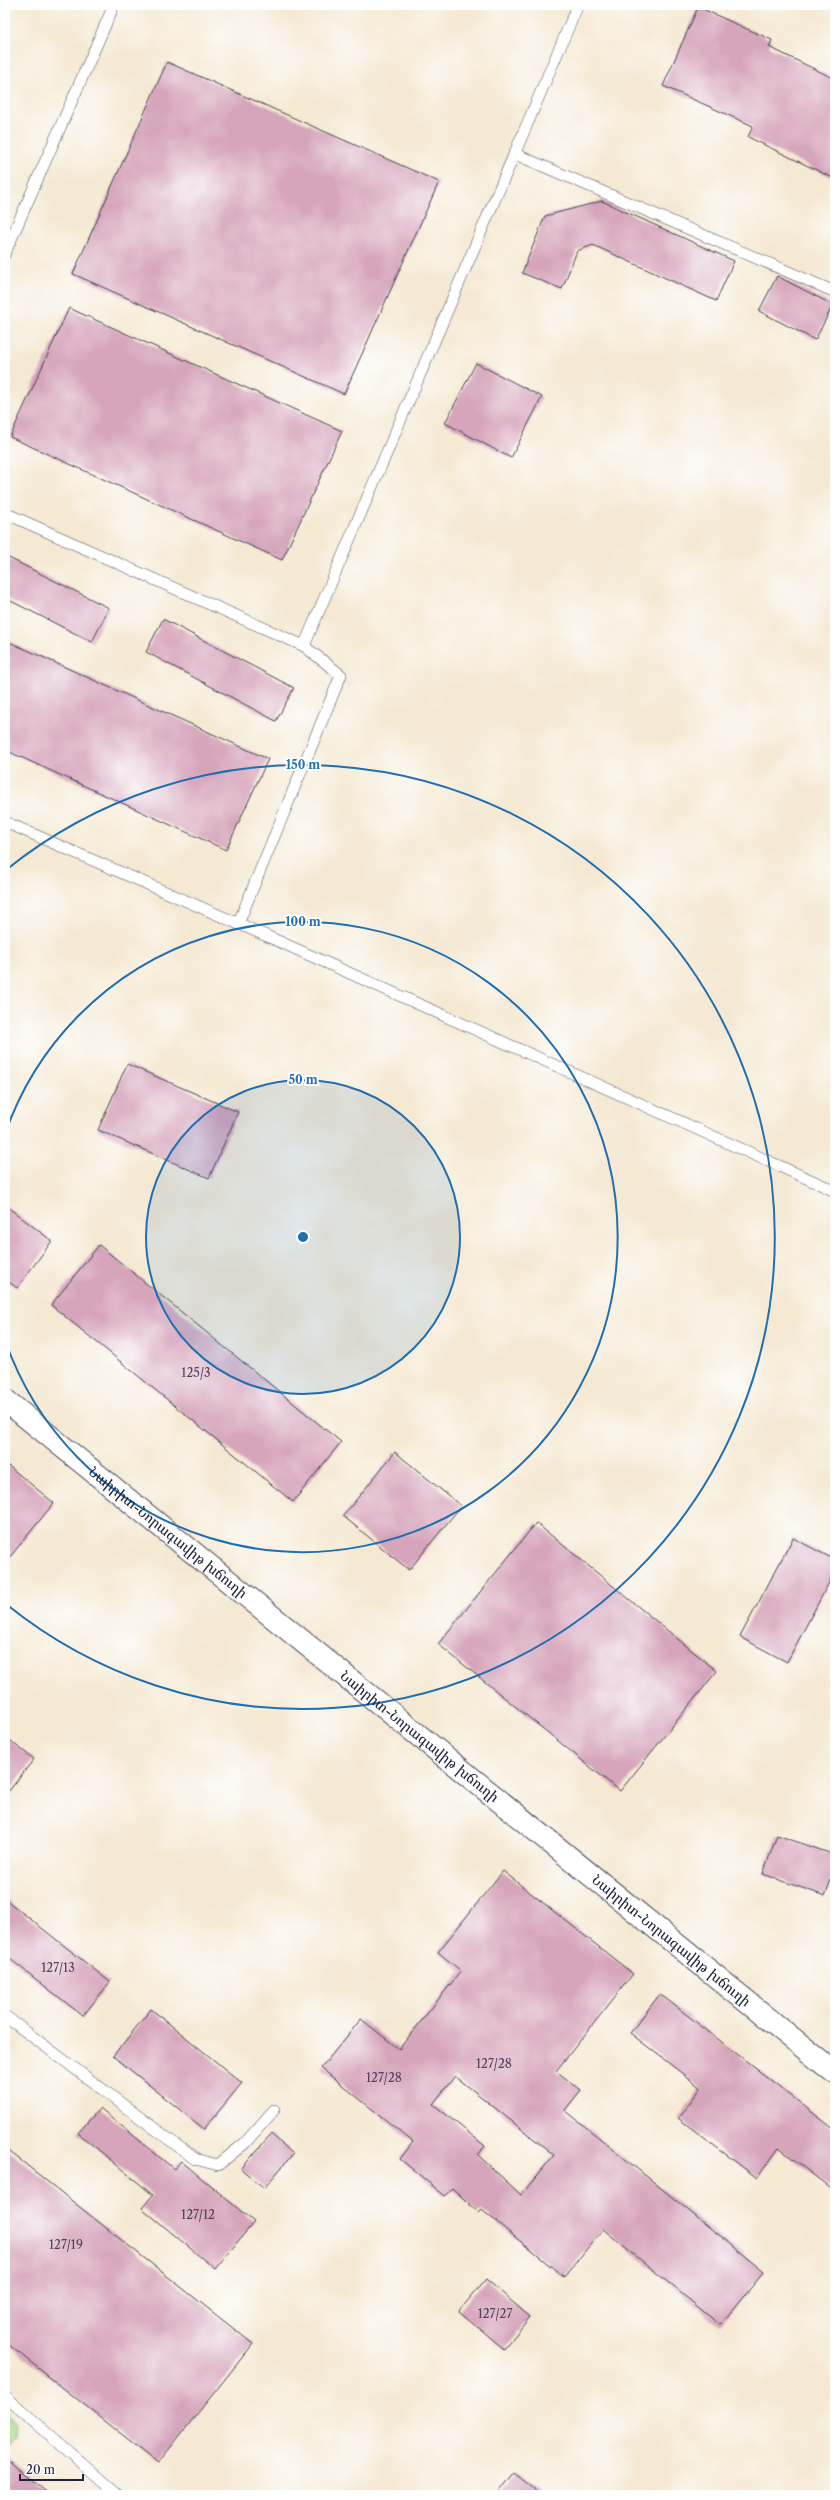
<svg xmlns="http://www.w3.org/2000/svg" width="840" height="2500" viewBox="0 0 840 2500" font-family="'Libre Caslon Text','Noto Serif Armenian',serif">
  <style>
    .green { fill: #a6d989; stroke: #647e62 }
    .building { fill: #d6a4bb; fill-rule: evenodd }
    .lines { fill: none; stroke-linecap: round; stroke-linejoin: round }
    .service-casing { stroke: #424052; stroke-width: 12 }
    .tertiary-casing { stroke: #424052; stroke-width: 24 }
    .service { stroke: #fff; stroke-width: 11 }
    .tertiary { stroke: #fff; stroke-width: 22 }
    .ring { fill: none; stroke: #1f6fb2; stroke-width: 2 }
    .labels { text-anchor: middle; stroke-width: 4; stroke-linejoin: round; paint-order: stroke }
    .number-label { font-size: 12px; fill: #4f425b }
    .street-label { font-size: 14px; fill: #22223b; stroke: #fff }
    .centre { fill: #1f6fb2; stroke: #fff; stroke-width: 2 }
    .ring-label { font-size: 12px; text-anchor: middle; font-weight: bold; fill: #1f6fb2; stroke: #fff; stroke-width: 4; stroke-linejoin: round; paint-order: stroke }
  </style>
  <rect width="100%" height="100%" fill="#fff"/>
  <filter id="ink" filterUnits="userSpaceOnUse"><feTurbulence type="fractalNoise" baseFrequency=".025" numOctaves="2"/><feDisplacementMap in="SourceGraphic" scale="8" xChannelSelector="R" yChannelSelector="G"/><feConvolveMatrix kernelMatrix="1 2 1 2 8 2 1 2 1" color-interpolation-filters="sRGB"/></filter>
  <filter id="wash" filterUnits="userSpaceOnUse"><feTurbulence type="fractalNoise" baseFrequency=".012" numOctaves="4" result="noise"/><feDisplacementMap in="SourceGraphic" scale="16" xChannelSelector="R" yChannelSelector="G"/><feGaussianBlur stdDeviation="0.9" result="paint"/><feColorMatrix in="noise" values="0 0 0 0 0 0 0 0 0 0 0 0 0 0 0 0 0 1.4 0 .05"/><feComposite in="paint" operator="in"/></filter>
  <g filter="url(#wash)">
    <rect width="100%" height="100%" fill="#f5e9d3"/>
    <polygon class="green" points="5,2411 15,2423 14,2438 7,2445 5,2444"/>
    <g id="blocks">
      <g class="building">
        <polygon points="698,7 772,40 769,47 835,79 835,179 748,137 753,126 663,86"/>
        <polygon points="167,62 439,182 344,394 73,274"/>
        <polygon points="602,201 734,261 716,301 593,245 577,251 562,289 522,273 545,216"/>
        <polygon points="777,276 833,305 815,340 759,311"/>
        <polygon points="69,308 342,431 282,560 10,437"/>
        <polygon points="476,363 542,397 511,458 445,423"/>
        <polygon points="5,556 109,608 92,642 5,598"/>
        <polygon points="163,619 294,688 276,721 146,652"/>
        <polygon points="5,640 268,759 226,850 5,750"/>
        <polygon points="127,1064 238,1112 209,1178 98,1130"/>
        <polygon points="5,1205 52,1241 17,1288 5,1279"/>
        <polygon points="99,1245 341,1442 293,1502 51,1305"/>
        <polygon points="395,1452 461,1506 409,1570 343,1516"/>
        <polygon points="5,1463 54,1503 5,1563"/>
        <polygon points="536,1523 717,1671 620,1791 438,1644"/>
        <polygon points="793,1538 835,1560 835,1571 787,1662 740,1637"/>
        <polygon points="5,1737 34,1759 5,1796"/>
        <polygon points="777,1835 835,1855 835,1869 825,1896 763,1874"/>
        <path d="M 503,1871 L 633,1974 L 556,2071 L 581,2090 L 565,2110 L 764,2272 L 720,2325 L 603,2229 L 564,2277 L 482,2210 L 479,2213 L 452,2188 L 445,2196 L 400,2159 L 413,2142 L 321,2068 L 361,2019 L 399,2049 L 461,1971 L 438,1952 ZM 455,2076 L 554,2155 L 521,2195 L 478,2155 L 485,2146 L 433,2104 Z"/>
        <polygon points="5,1899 110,1982 83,2016 5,1955"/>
        <polygon points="660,1994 835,2130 835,2192 779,2148 757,2178 678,2118 701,2088 630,2033"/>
        <polygon points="151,2009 242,2083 204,2129 113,2056"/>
        <polygon points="100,2108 174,2169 181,2161 254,2222 215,2269 142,2208 153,2195 78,2133"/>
        <polygon points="271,2134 293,2154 264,2188 241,2169"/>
        <polygon points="5,2148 253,2344 158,2463 5,2342"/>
        <polygon points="486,2279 530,2317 504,2349 459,2311"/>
        <polygon points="5,2457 50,2495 5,2495"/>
        <polygon points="514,2473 542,2495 497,2495"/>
      </g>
    </g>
  </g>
  <g filter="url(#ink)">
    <use href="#blocks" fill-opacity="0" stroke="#424052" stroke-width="1"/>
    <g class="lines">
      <g class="service-casing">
        <g id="service">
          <polyline points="515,154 835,292"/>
          <polyline points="5,253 114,5"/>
          <polyline points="5,513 304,646 341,675 238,924"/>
          <polyline points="304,646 578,5"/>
          <polyline points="5,822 269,937 835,1191"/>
          <polyline points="5,2016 195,2159 218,2165 245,2143 274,2110"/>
          <polyline points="5,2396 119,2495"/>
        </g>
      </g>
      <g class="tertiary-casing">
        <g id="tertiary">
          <path id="s1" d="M 5,1400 L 835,2073"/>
        </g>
      </g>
      <use href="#service" class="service"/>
      <use href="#tertiary" class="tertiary"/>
    </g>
  </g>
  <circle cx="303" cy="1237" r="157" fill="#1f6fb2" fill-opacity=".12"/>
  <g class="ring">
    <circle cx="303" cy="1237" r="157"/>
    <path d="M5 1134A315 315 0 1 1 5 1340"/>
    <path d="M6 870A472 472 0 1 1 6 1604"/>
  </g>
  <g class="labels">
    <g class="number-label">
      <text x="196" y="1377">125/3</text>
      <text x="58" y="1972">127/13</text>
      <text x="494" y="2068">127/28</text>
      <text x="384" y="2082">127/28</text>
      <text x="198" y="2219">127/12</text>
      <text x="66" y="2249">127/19</text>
      <text x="495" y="2318">127/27</text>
    </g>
    <g class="street-label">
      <text dy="5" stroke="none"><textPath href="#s1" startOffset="210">Նաիրիտ-Նորագավիթ խճուղի</textPath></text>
      <text dy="5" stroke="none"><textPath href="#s1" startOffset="534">Նաիրիտ-Նորագավիթ խճուղի</textPath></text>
      <text dy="5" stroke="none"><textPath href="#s1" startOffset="858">Նաիրիտ-Նորագավիթ խճուղի</textPath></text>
    </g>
  </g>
  <circle cx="303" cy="1237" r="6" class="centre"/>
  <g class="ring-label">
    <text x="303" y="769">150 m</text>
    <text x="303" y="926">100 m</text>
    <text x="303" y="1084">50 m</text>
  </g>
  <rect width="840" height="2500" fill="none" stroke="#fff" stroke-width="20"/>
  <path d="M20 2474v6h63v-6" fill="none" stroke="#22223b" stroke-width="2"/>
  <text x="26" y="2474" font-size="12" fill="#22223b" stroke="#ffffff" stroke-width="3" paint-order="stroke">20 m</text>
</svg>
